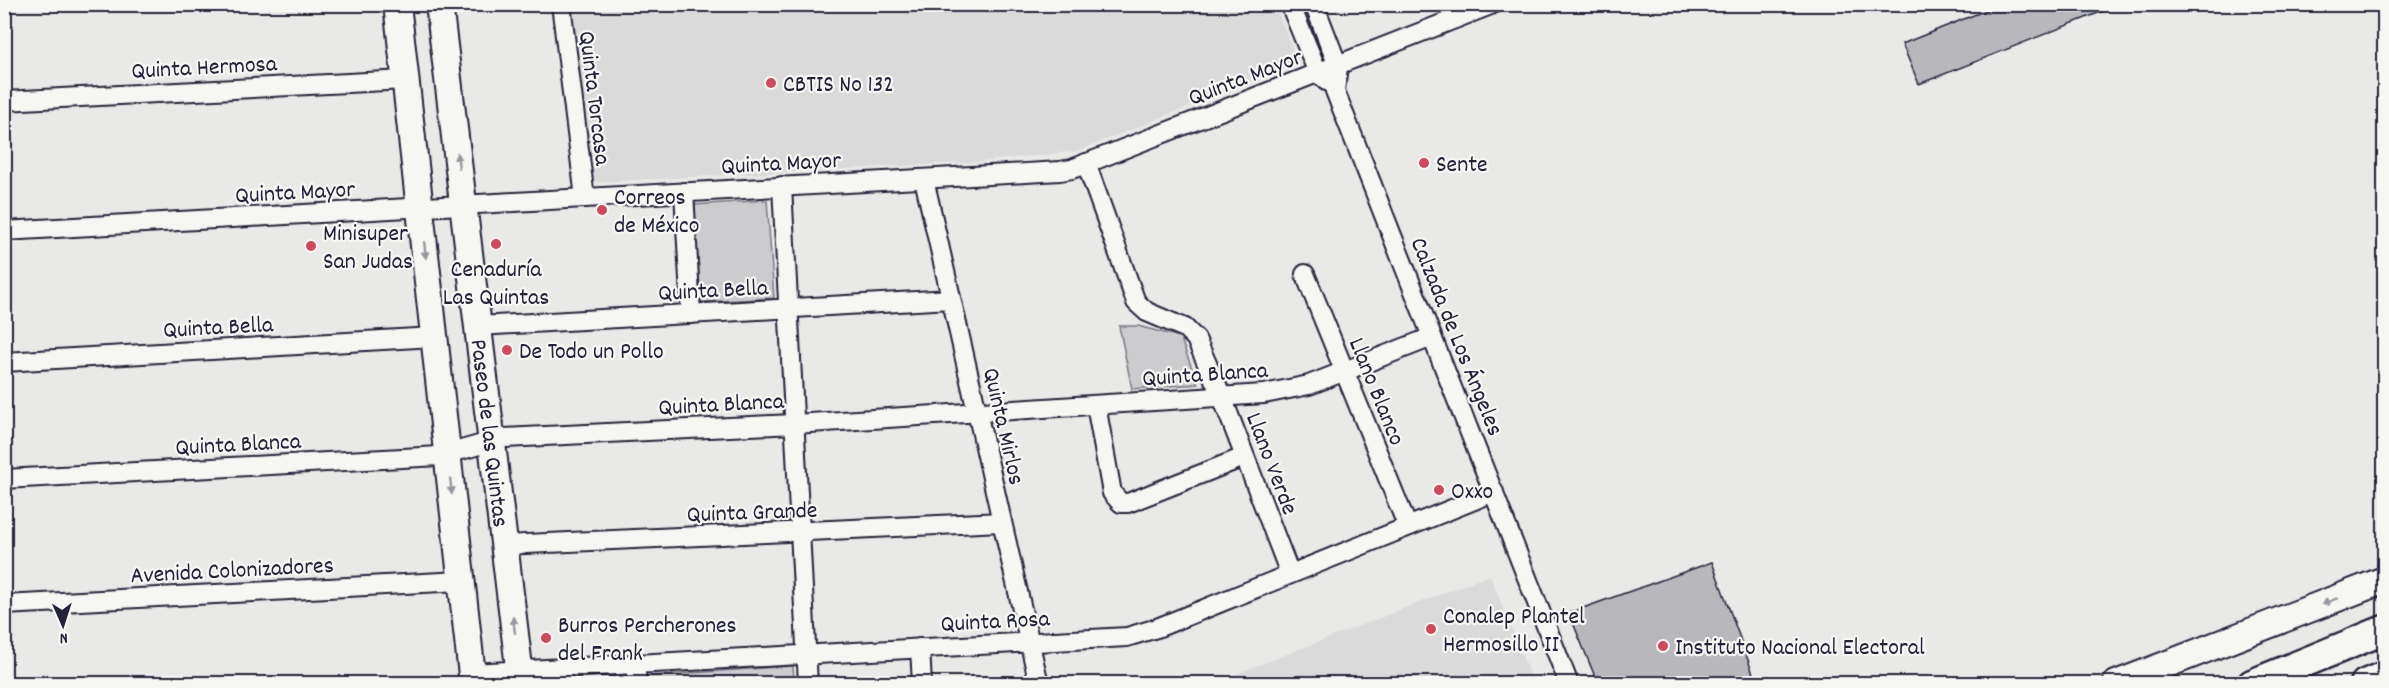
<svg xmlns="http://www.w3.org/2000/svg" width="2389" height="688" viewBox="0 0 2389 688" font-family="Dekko,sans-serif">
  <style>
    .built { fill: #dadada }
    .green { fill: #ccccce; stroke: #777784; stroke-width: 1.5 }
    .building { fill: #b8b8bc; stroke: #22223b; stroke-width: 1.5 }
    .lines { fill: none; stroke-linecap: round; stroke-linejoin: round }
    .street-casing { stroke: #22223b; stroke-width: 22 }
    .secondary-casing { stroke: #22223b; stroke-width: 30 }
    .primary-casing { stroke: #22223b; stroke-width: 33 }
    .street { stroke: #f6f6f2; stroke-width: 18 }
    .secondary { stroke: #f6f6f2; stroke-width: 26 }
    .primary { stroke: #f6f6f2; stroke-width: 28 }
    .oneway { fill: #9797a0 }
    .poi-dot { fill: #d1495b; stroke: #f6f6f2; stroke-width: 2 }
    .labels { text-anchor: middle; stroke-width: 4.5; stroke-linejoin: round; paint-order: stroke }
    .street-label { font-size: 24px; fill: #22223b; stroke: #f6f6f2 }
    .poi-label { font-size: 24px; fill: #22223b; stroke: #f6f6f2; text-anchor: start }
  </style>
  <rect width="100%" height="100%" fill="#e9e9e7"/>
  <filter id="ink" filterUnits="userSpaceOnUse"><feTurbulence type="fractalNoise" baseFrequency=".0167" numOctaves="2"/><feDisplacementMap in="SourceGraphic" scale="12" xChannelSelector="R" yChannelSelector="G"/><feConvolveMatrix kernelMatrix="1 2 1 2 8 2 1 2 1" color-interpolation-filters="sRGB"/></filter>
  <g filter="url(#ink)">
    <g class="built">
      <polygon points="572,5 1275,5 1298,63 1078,151 979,162 596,182 591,174"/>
      <polygon points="1490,575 1533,683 1213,683"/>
    </g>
    <g class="green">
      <polygon points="767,200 774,298 701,302 694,205"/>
      <polygon points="1119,326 1138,326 1180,337 1198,384 1132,389"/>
      <polygon points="793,666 794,683 648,683 648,676"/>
    </g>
    <g class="building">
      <polygon points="2001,4 2110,4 2111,8 1919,84 1902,44"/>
      <polygon points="1712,562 1755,679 1743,684 1598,684 1569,613"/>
    </g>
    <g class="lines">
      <g class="street-casing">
        <g id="street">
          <polyline points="561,4 585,198"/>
          <polyline points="1290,4 1318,73 1326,81"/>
          <polyline points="1314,4 1338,66 1335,91 1569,684"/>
          <polyline points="4,101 405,80"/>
          <polyline points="1086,163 1136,302 1147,312 1185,328 1196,339 1222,397 1290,574"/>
          <polyline points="924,179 1039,684"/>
          <polyline points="782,186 808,684"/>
          <polyline points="684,192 691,314"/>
          <polyline points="4,231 1060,171 1072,169 1493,4"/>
          <polyline points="1305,274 1407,525"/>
          <polyline points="478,326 951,299"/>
          <polyline points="4,362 434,337"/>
          <polyline points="1096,405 1112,493 1121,503 1128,503 1244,457"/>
          <polyline points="4,479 440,456 504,438 794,424 1264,394 1309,385 1432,337"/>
          <polyline points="504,545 1002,522"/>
          <polyline points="4,605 461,581"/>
          <polyline points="920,648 922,684"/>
          <polyline points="635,664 637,684"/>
          <polyline points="472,673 1127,637 1157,628 1494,492"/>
        </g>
      </g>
      <g class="secondary-casing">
        <g id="secondary">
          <polyline points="397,4 473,684"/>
          <path id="s1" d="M 439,4 L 521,684"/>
          <polyline points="2116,684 2384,580"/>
        </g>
      </g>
      <g class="primary-casing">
        <g id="primary">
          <polyline points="2252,684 2384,630"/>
          <polyline points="2365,684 2384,676"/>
        </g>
      </g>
      <use href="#street" class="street"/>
      <use href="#secondary" class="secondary"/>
      <use href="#primary" class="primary"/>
    </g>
    <defs><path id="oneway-solid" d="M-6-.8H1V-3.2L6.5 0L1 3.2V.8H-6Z" transform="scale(1.5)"/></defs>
    <g class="oneway">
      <use href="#oneway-solid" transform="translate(458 161) rotate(-97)"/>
      <use href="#oneway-solid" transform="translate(425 250) rotate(84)"/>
      <use href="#oneway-solid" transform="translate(451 486) rotate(84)"/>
      <use href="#oneway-solid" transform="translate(2330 601) rotate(159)"/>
      <use href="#oneway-solid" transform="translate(514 625) rotate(-97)"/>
    </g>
  </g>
  <g class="poi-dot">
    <circle cx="771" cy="83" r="6"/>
    <circle cx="1424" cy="163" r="6"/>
    <circle cx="602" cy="210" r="6"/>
    <circle cx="496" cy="244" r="6"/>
    <circle cx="311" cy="246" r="6"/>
    <circle cx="507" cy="350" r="6"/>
    <circle cx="1439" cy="490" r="6"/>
    <circle cx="1431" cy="629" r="6"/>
    <circle cx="546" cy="638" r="6"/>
    <circle cx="1663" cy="646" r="6"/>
  </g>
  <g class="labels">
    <g class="street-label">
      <text transform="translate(204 66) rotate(-3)" y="8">Quinta Hermosa</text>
      <text transform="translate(1245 76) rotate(-21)" y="8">Quinta Mayor</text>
      <text transform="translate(596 98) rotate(83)" y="8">Quinta Torcasa</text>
      <text transform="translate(781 162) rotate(-3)" y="8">Quinta Mayor</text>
      <text transform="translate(295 191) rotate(-3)" y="8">Quinta Mayor</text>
      <text transform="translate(713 289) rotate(-3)" y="8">Quinta Bella</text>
      <text transform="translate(218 326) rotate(-3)" y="8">Quinta Bella</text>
      <text transform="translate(1458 336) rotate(68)" y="8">Calzada de Los Ángeles</text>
      <text transform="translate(1205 373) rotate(-4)" y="8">Quinta Blanca</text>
      <text transform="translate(1378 391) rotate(68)" y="8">Llano Blanco</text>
      <text transform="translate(721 403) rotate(-3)" y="8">Quinta Blanca</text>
      <text transform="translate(1005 426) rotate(77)" y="8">Quinta Mirlos</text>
      <text dy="8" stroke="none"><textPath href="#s1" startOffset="432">Paseo de las Quintas</textPath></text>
      <text transform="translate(238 443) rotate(-3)" y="8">Quinta Blanca</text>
      <text transform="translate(1273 463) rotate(69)" y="8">Llano Verde</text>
      <text transform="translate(752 511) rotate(-2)" y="8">Quinta Grande</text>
      <text transform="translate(232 569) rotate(-3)" y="8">Avenida Colonizadores</text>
      <text transform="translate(995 620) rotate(-3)" y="8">Quinta Rosa</text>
    </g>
    <g class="poi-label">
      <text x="783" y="91">CBTIS No 132</text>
      <text x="1436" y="171">Sente</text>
      <text x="614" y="204">Correos<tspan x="614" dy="28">de México</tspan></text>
      <text x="323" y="240">Minisuper<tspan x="323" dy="28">San Judas</tspan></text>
      <text x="496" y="276" text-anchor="middle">Cenaduría<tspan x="496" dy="28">Las Quintas</tspan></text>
      <text x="519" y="358">De Todo un Pollo</text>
      <text x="1451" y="498">Oxxo</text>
      <text x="1443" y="623">Conalep Plantel<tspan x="1443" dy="28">Hermosillo II</tspan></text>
      <text x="558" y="632">Burros Percherones<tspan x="558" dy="28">del Frank</tspan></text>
      <text x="1675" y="654">Instituto Nacional Electoral</text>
    </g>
  </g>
  <rect width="2389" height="688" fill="none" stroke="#f6f6f2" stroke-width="24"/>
  <rect x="12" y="12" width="2365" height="664" fill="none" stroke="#22223b" stroke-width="2" filter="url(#ink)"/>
  <g transform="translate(63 625) rotate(177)" stroke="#f6f6f2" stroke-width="4.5" paint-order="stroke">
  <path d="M0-4.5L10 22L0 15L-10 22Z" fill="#22223b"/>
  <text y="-9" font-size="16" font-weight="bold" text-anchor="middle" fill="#22223b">N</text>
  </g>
</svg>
